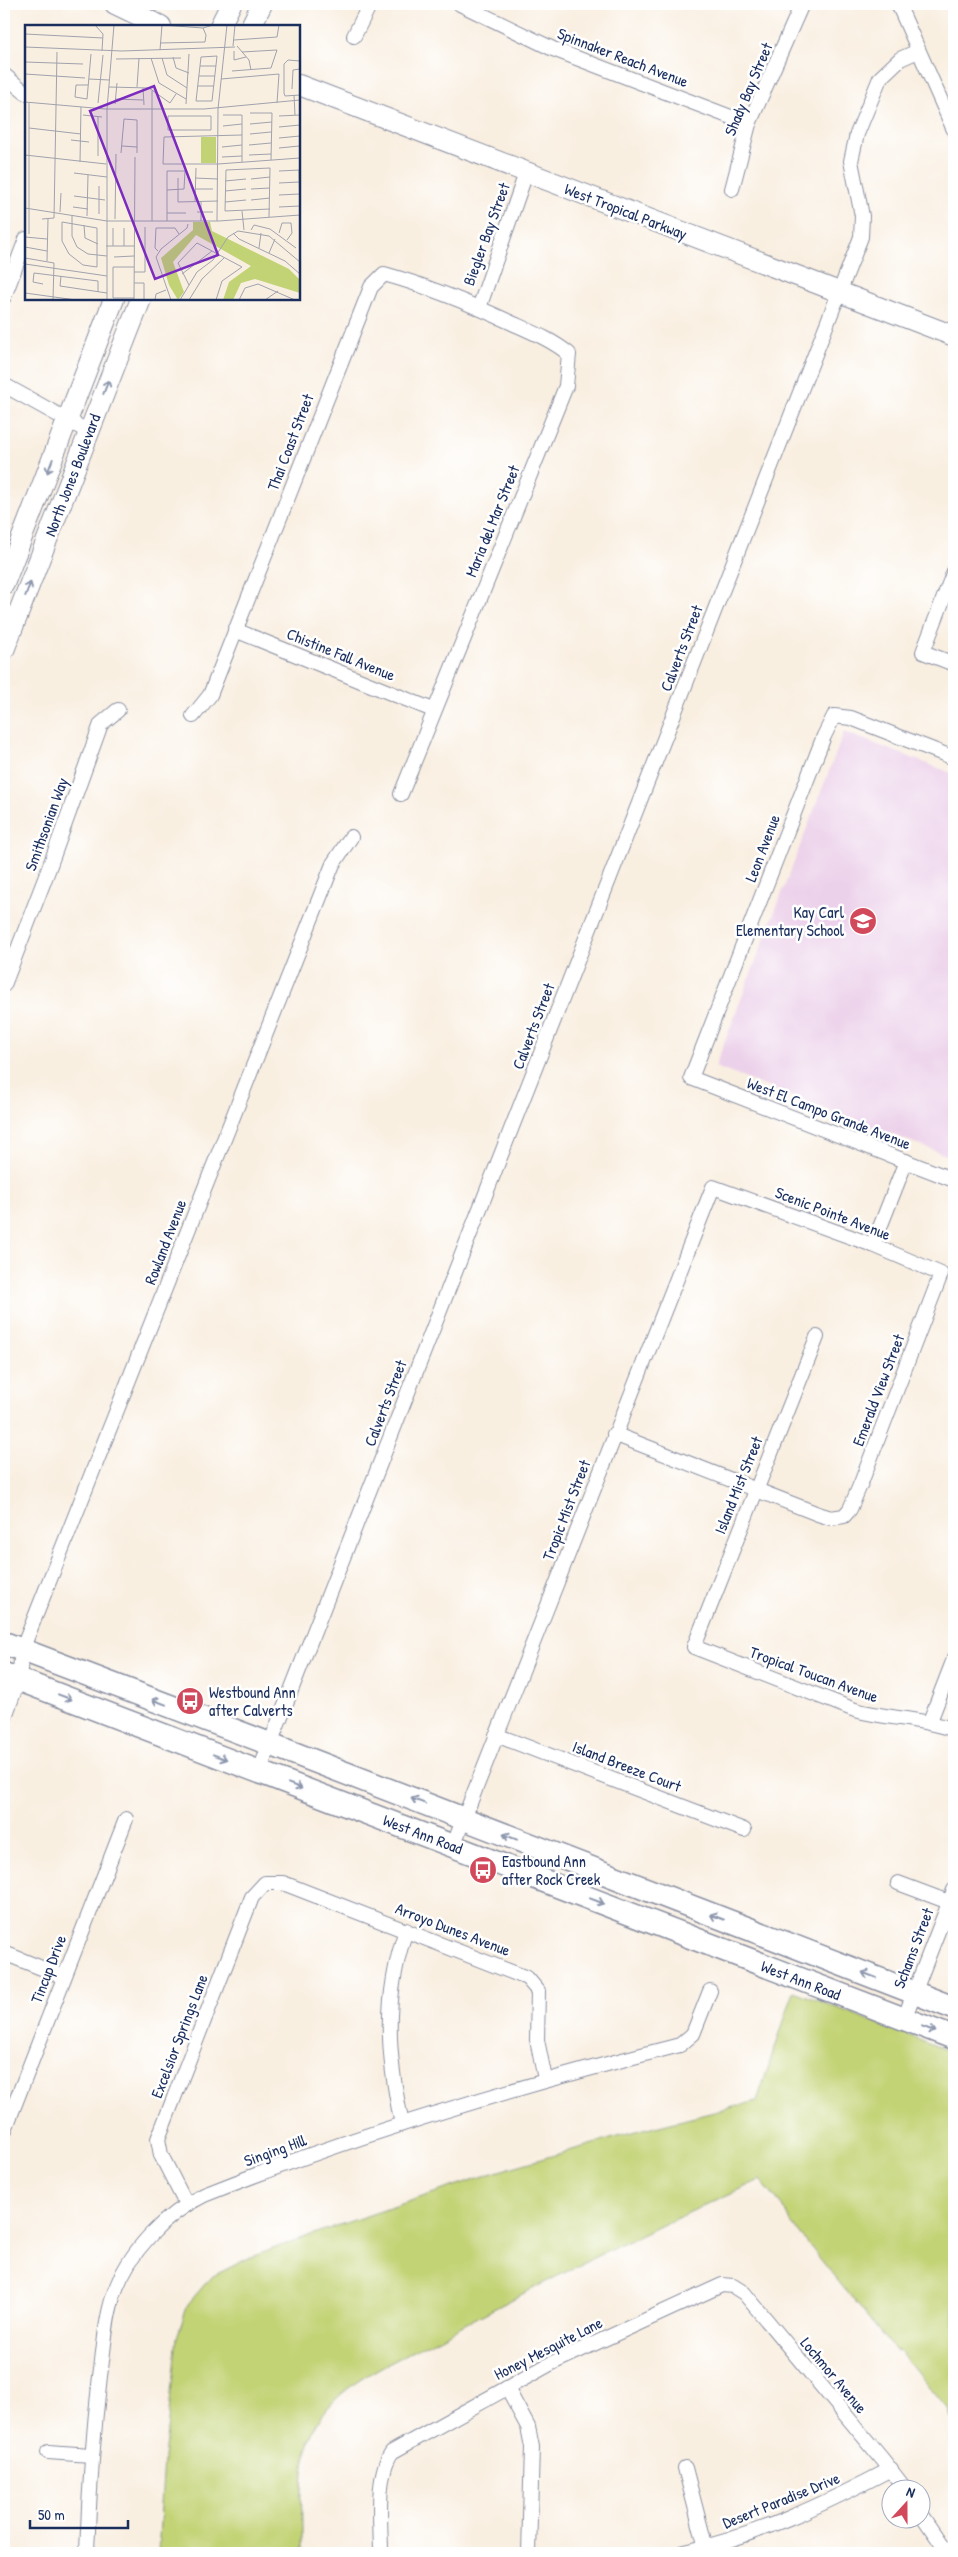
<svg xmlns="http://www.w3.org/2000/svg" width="958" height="2557" viewBox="0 0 958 2557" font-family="'Patrick Hand',sans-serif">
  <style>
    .built { fill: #ecd1ea }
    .green { fill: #c2d375; stroke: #6e816a }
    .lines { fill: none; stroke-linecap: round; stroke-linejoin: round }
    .street-casing { stroke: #8a8fa0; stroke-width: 16 }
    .secondary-casing { stroke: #8a8fa0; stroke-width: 22 }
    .primary-casing { stroke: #8a8fa0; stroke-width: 25 }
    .street { stroke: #fff; stroke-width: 14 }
    .secondary { stroke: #fff; stroke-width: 20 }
    .primary { stroke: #fff; stroke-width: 22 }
    .oneway { stroke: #8d97ae }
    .labels { text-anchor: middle; stroke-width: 5; stroke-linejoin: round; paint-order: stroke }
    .street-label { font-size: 16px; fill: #1b2f5e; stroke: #fff }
    .poi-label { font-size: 16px; fill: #1b2f5e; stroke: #fff; text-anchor: start }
    .inset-road { fill: none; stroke: #a0a2ad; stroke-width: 1 }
    .view { fill: #7b2cbf; fill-opacity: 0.15; stroke: #7b2cbf; stroke-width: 2.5 }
    .inset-edge { fill: none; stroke: #1b2f5e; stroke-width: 2.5 }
  </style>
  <rect width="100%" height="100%" fill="#fff"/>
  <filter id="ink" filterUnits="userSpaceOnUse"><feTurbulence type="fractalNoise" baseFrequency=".02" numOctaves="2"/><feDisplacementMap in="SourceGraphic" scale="10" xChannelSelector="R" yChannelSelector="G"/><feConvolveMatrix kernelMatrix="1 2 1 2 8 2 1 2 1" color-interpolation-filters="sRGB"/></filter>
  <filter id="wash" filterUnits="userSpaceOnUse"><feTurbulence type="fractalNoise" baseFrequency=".0096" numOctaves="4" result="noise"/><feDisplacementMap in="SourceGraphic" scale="20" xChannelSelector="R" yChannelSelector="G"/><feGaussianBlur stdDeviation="1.12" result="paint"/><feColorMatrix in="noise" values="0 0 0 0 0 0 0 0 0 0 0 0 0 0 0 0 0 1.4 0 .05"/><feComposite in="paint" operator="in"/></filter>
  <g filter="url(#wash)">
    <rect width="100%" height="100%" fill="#f9efe1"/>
    <polygon class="built" points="844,732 954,774 954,1158 715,1067"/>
    <path class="green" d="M 794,1991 L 954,2053 L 954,2422 L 949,2415 L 949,2411 L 899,2350 L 895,2351 L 791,2223 L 786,2211 L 760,2180 C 651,2229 544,2281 439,2338 C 399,2359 350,2377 323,2414 C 295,2453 303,2508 302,2553 L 158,2553 L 164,2459 L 177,2337 L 188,2304 L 211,2277 L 251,2257 L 313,2234 L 499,2171 L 628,2134 L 757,2101 Z"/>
  </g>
  <g filter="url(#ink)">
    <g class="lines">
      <g class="street-casing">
        <g id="street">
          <polyline points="460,4 553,49 749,124"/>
          <polyline points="898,4 954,130"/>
          <polyline points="354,36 370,4"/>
          <polyline points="4,75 26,93"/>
          <polyline points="732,189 749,124 802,4"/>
          <polyline points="4,297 26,239"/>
          <polyline points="479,308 526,173"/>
          <polyline points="4,385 89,432"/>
          <polyline points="954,571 923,652 954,664"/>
          <polyline points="235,630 433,710"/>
          <path d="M 193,716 L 210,695 L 371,287 L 384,274 C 428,286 471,304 512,323 C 532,332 552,340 569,354 L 566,386 L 401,794"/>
          <polyline points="954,758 851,718 834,716 824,736 691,1078 954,1180"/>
          <polyline points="4,985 49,868 101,724 118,710"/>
          <polyline points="873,1245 906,1161"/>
          <path d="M 817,1337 L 694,1647 L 855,1710 C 888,1719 922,1718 954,1730"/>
          <polyline points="4,1719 19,1679 22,1650 333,864 351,837"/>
          <polyline points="930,1721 954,1659"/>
          <polyline points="496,1735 744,1830"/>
          <polyline points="259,1772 861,237 862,216 851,161 857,134 880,78 900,59 918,51"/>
          <polyline points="453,1846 713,1187 873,1245 941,1274 861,1483 850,1509 844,1516 831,1518 818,1514 614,1434"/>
          <polyline points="898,1883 954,1904"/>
          <polyline points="4,1953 64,1977"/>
          <polyline points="904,2019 954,1890"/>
          <path d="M 402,2124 C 387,2054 383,1999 406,1930"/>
          <polyline points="4,2132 126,1819"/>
          <polyline points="186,2204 161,2155 158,2139 252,1897 265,1883 283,1883 527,1978 538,1991 537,2040 545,2079"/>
          <polyline points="507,2388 528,2427 532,2447 529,2553"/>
          <polyline points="48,2452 91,2455"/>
          <polyline points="685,2468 706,2548"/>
          <polyline points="920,2512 948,2553"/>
          <path d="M 87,2553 C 89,2494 93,2435 100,2376 C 104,2349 105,2320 114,2294 C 128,2252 165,2214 204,2195 C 359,2133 518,2086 680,2045 L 693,2034 L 710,1991"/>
          <path d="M 381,2553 C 381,2525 375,2475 392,2452 L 550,2364 L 722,2285 L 733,2286 L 744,2293 L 883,2460 L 906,2490"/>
          <path d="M 681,2553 C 756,2536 823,2505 891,2469"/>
        </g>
      </g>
      <g class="secondary-casing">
        <g id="secondary">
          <polyline points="115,4 161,26"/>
          <polyline points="220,26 231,4"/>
          <polyline points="251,26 262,4"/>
          <polyline points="299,85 954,336"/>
          <polyline points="4,584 114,299"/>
          <polyline points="4,650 141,299"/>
        </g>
      </g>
      <g class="primary-casing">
        <g id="primary">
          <polyline points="4,1643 270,1744 954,2008"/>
          <polyline points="4,1674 954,2038"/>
        </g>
      </g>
      <use href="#street" class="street"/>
      <use href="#secondary" class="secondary"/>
      <use href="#primary" class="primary"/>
    </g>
    <defs><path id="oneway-shaft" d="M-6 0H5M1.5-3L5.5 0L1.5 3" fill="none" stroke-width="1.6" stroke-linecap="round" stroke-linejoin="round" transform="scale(1.25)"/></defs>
    <g class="oneway">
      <use href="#oneway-shaft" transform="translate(106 387) rotate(-69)"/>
      <use href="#oneway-shaft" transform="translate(50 466) rotate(111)"/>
      <use href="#oneway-shaft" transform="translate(28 589) rotate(-69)"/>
      <use href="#oneway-shaft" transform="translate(65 1697) rotate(21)"/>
      <use href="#oneway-shaft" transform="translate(159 1702) rotate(-159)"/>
      <use href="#oneway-shaft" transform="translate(220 1757) rotate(21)"/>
      <use href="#oneway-shaft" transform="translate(295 1786) rotate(21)"/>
      <use href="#oneway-shaft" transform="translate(418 1801) rotate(-159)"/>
      <use href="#oneway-shaft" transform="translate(510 1837) rotate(-159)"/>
      <use href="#oneway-shaft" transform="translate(597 1901) rotate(21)"/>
      <use href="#oneway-shaft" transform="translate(717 1917) rotate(-159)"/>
      <use href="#oneway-shaft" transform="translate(869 1975) rotate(-159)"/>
      <use href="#oneway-shaft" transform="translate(929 2029) rotate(21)"/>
    </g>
  </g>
  <defs>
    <g id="school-disc" transform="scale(1.4375)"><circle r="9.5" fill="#d1495b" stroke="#fff"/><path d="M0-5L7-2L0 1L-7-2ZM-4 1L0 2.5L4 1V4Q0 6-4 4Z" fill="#fff"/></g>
    <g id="bus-disc" transform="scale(1.4375)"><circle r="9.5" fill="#d1495b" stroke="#fff"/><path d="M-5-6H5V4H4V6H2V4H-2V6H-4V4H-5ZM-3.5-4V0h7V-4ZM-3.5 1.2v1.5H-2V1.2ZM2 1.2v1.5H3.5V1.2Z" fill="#fff"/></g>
  </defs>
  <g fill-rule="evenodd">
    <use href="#school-disc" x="863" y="921"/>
    <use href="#bus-disc" x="190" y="1701"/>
    <use href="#bus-disc" x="483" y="1870"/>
  </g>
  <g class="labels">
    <g class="street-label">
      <text transform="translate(623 57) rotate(21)" y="6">Spinnaker Reach Avenue</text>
      <text transform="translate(748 89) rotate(-67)" y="6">Shady Bay Street</text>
      <text transform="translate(626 211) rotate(21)" y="6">West Tropical Parkway</text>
      <text transform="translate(486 234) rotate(-70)" y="6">Biegler Bay Street</text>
      <text transform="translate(290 442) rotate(-69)" y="6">Thai Coast Street</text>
      <text transform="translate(72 475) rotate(-69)" y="6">North Jones Boulevard</text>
      <text transform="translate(492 521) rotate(-68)" y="6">Maria del Mar Street</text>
      <text transform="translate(681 648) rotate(-69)" y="6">Calverts Street</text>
      <text transform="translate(341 654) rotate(22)" y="6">Chistine Fall Avenue</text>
      <text transform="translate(46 824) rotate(-70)" y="6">Smithsonian Way</text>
      <text transform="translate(762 848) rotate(-69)" y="6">Leon Avenue</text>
      <text transform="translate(533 1026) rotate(-69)" y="6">Calverts Street</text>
      <text transform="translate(829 1113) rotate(21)" y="6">West El Campo Grande Avenue</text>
      <text transform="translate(833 1213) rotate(21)" y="6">Scenic Pointe Avenue</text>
      <text transform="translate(165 1242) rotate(-69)" y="6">Rowland Avenue</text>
      <text transform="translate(878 1390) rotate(-69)" y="6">Emerald View Street</text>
      <text transform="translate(385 1403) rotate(-69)" y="6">Calverts Street</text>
      <text transform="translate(738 1485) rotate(-68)" y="6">Island Mist Street</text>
      <text transform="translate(566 1510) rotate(-69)" y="6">Tropic Mist Street</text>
      <text transform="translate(814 1674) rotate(20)" y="6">Tropical Toucan Avenue</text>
      <text transform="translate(627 1766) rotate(21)" y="6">Island Breeze Court</text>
      <text transform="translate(423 1834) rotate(21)" y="6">West Ann Road</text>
      <text transform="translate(453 1929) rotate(21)" y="6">Arroyo Dunes Avenue</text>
      <text transform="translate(913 1948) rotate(-69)" y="6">Schams Street</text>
      <text transform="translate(48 1969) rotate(-69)" y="6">Tincup Drive</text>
      <text transform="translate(801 1980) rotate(21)" y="6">West Ann Road</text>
      <text transform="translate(179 2036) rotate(-69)" y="6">Excelsior Springs Lane</text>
      <text transform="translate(275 2150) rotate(-20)" y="6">Singing Hill</text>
      <text transform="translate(548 2348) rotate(-27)" y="6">Honey Mesquite Lane</text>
      <text transform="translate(834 2375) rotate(50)" y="6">Lochmor Avenue</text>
      <text transform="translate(781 2500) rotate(-22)" y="6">Desert Paradise Drive</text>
    </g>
    <g class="poi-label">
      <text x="844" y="918" text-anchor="end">Kay Carl<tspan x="844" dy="18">Elementary School</tspan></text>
      <text x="209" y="1698">Westbound Ann<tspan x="209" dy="18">after Calverts</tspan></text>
      <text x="502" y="1867">Eastbound Ann<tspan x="502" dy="18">after Rock Creek</tspan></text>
    </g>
  </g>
  <g transform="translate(25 25)">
    <rect width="275" height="275" fill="#f9efe1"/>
    <path d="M 176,112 L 191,112 L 191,138 L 176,138 ZM 168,197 L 185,197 L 187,206 L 264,244 L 275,255 L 275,268 L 230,254 L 216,258 L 208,275 L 198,275 L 204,257 L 226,241 L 171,210 L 148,237 L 159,267 L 153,275 L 144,260 L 136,233 L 168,205 Z" fill="#c2d375"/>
    <path class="inset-road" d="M 70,0 L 78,9 L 77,26M 0,9 L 78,13M 209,15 L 252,12 L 254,0M 135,18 L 180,17 L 181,10 L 178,3M 208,21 L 210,0M 212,21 L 224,35 L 226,45M 0,22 L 97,26 L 210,22M 135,25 L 137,0 L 178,3 L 188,0M 209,26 L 209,35 L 221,32M 192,31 L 187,76 L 171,76 L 176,32 ZM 148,32 L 151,43 L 164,48M 126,33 L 134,58 L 161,74M 137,33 L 142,50 L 162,63M 91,34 L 156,33M 275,36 L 263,35 L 259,39 L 259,68 L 260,71 L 275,70M 0,37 L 58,39M 175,41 L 191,41M 207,46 L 246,43 L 252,25 L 217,27M 0,49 L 60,53M 174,51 L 190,51M 64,54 L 84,55M 196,54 L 254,49 L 252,78M 63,60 L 51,60 L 50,72 L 62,74 L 66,29M 173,61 L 189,61M 84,62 L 124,63 L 145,78 L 151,69M 112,62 L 114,33M 118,63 L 119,80M 267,64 L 268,45 L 275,44M 127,66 L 127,196M 269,70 L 270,90M 90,74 L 118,75M 0,77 L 80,84 L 179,84 L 275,75M 73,78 L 78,30M 90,79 L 92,58M 161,79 L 164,29M 225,88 L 247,88 L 246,135M 58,90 L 77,92M 198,90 L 217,90 L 217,137M 143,91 L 186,91 L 186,105 L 143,105 ZM 254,91 L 275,90M 225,99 L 247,97M 198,101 L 217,99M 254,102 L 275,100M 4,103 L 56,109M 225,109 L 246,107M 217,110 L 139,112 L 138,139 L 193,139 L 275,133M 254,113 L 275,111M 46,115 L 64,117M 224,120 L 246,118M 97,121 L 112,122M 197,122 L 217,120M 254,123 L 274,121M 96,128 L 99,94 L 112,95 L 112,128M 0,130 L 81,139M 224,130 L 246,129M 73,131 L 73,92M 197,132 L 217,131M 275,133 L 275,116M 55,137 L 56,82M 274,145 L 275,190M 254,146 L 275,145M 49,148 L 82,152M 153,153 L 153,177 L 193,176M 170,153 L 193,154M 226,154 L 245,152M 200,156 L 221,154M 254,158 L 274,157M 74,161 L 74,189M 170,164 L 188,164M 226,164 L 245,163M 200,166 L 221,164M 254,170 L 274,169M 49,171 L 80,175M 226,175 L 245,173M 170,176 L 171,143M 200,177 L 221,175M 48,182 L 63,184M 254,182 L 275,181M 0,183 L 82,196 L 194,196 L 275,190M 217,186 L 219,205M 35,187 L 36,168M 172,187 L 188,187M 142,188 L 161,188M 47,191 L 47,211 L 52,222 L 63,229 L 82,231M 62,191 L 63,150M 244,192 L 245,143 L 201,145 L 200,186 L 245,184M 17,194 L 29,193 L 32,27M 90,194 L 91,129M 142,196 L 142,146 L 160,146 L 159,164 L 142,165M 176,196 L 176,176M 192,196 L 193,84 L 202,0M 37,197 L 72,203 L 72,242 L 58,240 L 44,229 L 37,216 ZM 59,200 L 60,213 L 73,219M 226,205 L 229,200 L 245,204 L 271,223M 208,208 L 214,214 L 260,236 L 275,249M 254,208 L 257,198 L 266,198 L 267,208 L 262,215M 4,209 L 4,78M 0,212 L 22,214M 81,221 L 109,221M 88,221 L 88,203M 99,221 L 99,203M 0,222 L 22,226M 234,223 L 236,208M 133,226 L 130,223 L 131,203 L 150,203 L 154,209M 244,228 L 250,214M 89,232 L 109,231M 0,233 L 29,238 L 28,275M 22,236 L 23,194M 0,239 L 82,251M 109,247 L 120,247 L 120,202M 157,249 L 187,226M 36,251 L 35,261 L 82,268M 109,258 L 119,258 L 119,275M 18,259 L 8,257 L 9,248 L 73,256 L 73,267M 164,260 L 153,238 L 172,218 L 217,242 L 197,256 L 191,275M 0,268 L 51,275M 109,273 L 88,273 L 88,242 L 109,242M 82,275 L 82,84 L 89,0M 109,275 L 110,132M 130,275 L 131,269 L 141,265M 146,275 L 131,232 L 136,224 L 162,203 L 163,199M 155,275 L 172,247 L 188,235 L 203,212 L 213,206 L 244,211 L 275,237M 164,275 L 177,254 L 199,233M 214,275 L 220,263 L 233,259 L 270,275M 240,275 L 253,266"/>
    <path class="view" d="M 129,61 L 193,230 L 130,254 L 65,86 Z"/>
    <rect width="275" height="275" class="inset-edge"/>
  </g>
  <rect width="958" height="2557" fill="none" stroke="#fff" stroke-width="20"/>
  <g transform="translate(906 2504) rotate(21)"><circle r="24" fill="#ffffff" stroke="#a4acbf"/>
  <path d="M0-4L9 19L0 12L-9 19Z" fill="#d1495b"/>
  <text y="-8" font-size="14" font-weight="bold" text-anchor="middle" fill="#1b2f5e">N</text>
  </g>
  <path d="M30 2520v8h98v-8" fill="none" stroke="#1b2f5e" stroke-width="2.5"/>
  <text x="38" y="2520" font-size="15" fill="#1b2f5e" stroke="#ffffff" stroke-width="4" paint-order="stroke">50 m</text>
</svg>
